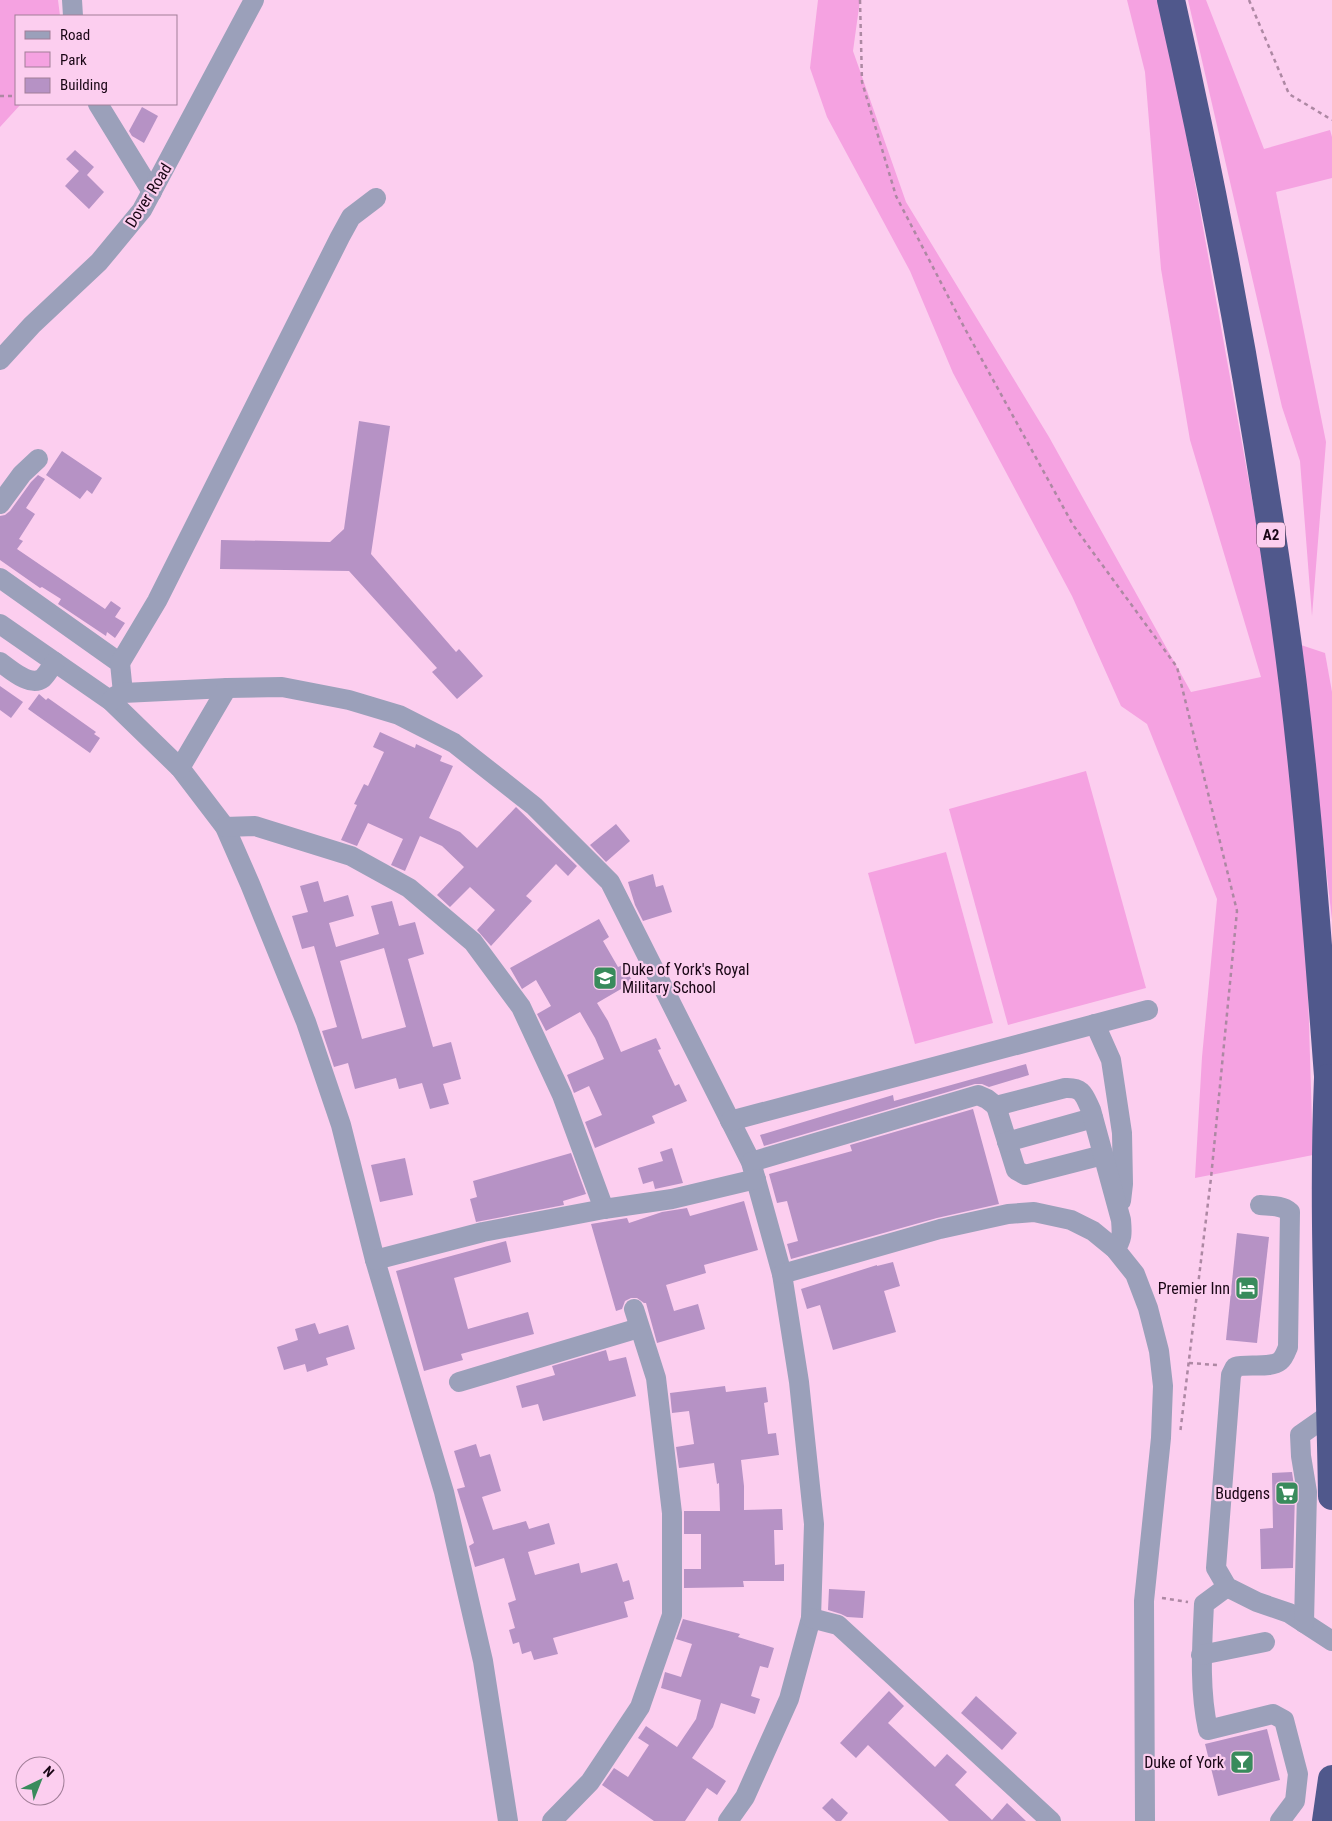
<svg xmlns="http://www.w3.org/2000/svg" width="1332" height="1821" viewBox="0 0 1332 1821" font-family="'Roboto Condensed',sans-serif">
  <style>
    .green { fill: #f5a2e1 }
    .building { fill: #b692c5; fill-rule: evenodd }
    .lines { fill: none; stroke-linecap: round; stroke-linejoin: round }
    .path { stroke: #ad88a3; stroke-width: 2.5; stroke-dasharray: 4 4; stroke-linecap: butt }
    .minor { stroke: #9ba0ba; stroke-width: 20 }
    .highway { stroke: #50588c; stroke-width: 28 }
    .labels { text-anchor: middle; stroke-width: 4.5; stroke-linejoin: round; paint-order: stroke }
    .shield { fill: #fcceef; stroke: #5d4256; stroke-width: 1 }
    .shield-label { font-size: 15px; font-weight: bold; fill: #190615 }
    .street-label { font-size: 16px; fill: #190615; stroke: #fcceef }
    .poi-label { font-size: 16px; fill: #190615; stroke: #fcceef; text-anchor: end }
  </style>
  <rect width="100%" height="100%" fill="#fcceef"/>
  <g class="green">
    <polygon points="0,0 58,0 60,16 16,16 16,104 21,104 0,127"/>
    <polygon points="818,0 860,0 853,51 906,202 1049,437 1191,692 1261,677 1190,440 1161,269 1145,72 1127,0 1162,0 1282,665 1304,861 1313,1155 1195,1178 1202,1057 1217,899 1147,724 1121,706 1072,596 953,373 910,271 827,117 810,68"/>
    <polygon points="1188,0 1206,0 1264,149 1330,130 1332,137 1332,178 1276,192 1326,442 1312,616 1300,461 1282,407"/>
    <polygon points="1301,645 1325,653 1332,692 1332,920"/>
    <polygon points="1086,771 1146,988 1008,1025 949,809"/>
    <polygon points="946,852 993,1023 915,1044 868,873"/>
  </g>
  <g class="building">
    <polygon points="142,107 158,116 144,143 132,136 129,131"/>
    <polygon points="75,150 94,167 87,175 104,192 89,209 65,186 79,171 66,159"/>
    <polygon points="359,421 390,426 371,554 456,652 459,649 483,676 457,699 432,672 437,668 349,571 220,569 221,540 330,542 344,529"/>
    <polygon points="62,451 102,478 92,494 87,490 80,499 46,475"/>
    <polygon points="38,475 45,479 26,508 35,514 19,539 23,541 17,549 105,609 111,601 121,608 115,617 125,623 115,638 107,632 106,636 58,604 61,599 42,587 40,588 0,560 0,516 5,515 10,511 31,482"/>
    <polygon points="0,686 23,702 11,718 0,710"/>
    <polygon points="39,694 46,700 48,698 96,732 94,734 100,738 90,753 28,709"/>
    <polygon points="380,732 415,748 416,744 442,756 440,761 453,766 429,818 460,832 477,848 516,807 577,866 568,876 556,864 526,896 532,901 491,946 477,930 495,910 470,887 450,907 437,895 464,867 442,846 420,836 405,871 391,865 403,839 368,823 357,846 341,840 357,805 354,804 364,784 368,786 384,752 373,747"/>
    <polygon points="616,824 630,841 606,862 590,845"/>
    <polygon points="653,874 656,887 663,885 672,912 643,921 635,905 628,882"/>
    <path d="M 318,881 L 324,902 L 348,895 L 354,916 L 329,923 L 336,947 L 379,934 L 371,906 L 392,901 L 399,926 L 415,922 L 424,954 L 408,959 L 433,1047 L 451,1042 L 461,1079 L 443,1084 L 449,1104 L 430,1109 L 422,1083 L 399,1089 L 396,1078 L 355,1089 L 348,1063 L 334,1067 L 322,1031 L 337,1027 L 314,946 L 302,949 L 292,916 L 308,912 L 300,886 ZM 384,948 L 406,1027 L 362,1039 L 340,961 Z"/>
    <polygon points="599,919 609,937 603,941 618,967 623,965 633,982 597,1003 608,1021 621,1052 656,1038 661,1049 658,1050 675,1086 679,1084 687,1101 652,1116 655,1123 595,1148 585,1122 602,1115 589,1086 574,1093 567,1075 604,1059 595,1038 580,1012 546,1031 537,1014 551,1006 536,980 522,989 510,968"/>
    <polygon points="1026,1064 1029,1075 989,1087 982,1084 975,1084 764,1146 760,1135 893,1095 894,1101"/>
    <polygon points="973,1109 999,1204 937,1218 791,1259 787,1244 798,1241 787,1201 777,1203 769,1174 852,1151 850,1145"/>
    <polygon points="672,1148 683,1183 655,1189 653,1181 643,1184 638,1168 663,1161 660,1152"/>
    <polygon points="571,1153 586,1194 563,1201 564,1205 476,1222 470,1199 477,1197 473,1181"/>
    <polygon points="405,1158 413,1195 380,1202 371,1165"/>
    <polygon points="744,1201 758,1250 704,1265 706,1273 666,1285 674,1311 698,1304 705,1329 657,1343 646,1303 644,1303 637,1298 631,1298 625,1301 622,1309 616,1311 591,1224 627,1218 629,1223 662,1212 687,1208 690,1216"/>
    <polygon points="1237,1233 1269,1237 1257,1343 1226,1340"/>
    <polygon points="506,1241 511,1262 454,1278 468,1329 528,1312 534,1334 461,1354 463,1360 424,1371 396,1271"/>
    <polygon points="893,1262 900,1286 884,1291 896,1332 833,1350 820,1305 807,1309 801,1289 877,1265 877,1266"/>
    <polygon points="315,1323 319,1334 348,1325 355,1349 326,1358 328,1365 307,1372 305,1364 284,1370 277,1347 298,1340 295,1329"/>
    <polygon points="606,1350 609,1361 626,1357 636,1396 543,1421 538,1404 522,1408 516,1386 555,1375 552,1366"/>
    <polygon points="725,1386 726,1392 766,1387 768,1402 764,1403 768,1434 776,1433 779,1455 741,1460 744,1486 744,1510 782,1509 783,1530 774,1530 775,1565 784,1564 784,1581 743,1581 744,1587 684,1588 684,1569 701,1569 701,1534 684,1534 684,1511 720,1511 719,1483 717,1484 714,1463 679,1468 676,1447 694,1444 689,1411 672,1413 670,1393"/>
    <polygon points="476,1444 480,1457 490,1454 501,1491 482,1497 493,1530 526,1521 529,1529 549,1523 555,1544 528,1552 535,1575 579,1563 581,1573 617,1563 623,1582 629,1580 634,1599 624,1602 628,1617 553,1638 558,1654 534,1660 531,1651 522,1654 519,1642 513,1644 509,1630 515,1628 508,1603 516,1600 504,1558 475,1567 469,1546 474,1543 457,1489 465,1487 454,1451"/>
    <polygon points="1292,1472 1295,1493 1293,1568 1261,1569 1260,1529 1273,1528 1272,1473"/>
    <polygon points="829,1589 865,1591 863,1618 847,1617 841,1614 828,1610"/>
    <polygon points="683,1619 740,1634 738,1637 774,1648 768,1668 760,1666 751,1696 760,1699 755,1714 721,1703 713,1727 692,1758 726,1781 717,1795 707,1788 685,1821 654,1821 602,1785 614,1768 628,1777 649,1745 638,1738 646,1726 677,1747 696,1719 701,1700 661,1688 665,1672 681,1677 692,1644 676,1639"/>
    <polygon points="889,1691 904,1706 888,1723 935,1767 947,1754 967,1772 955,1785 992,1820 1007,1803 1026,1821 949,1821 868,1745 856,1758 840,1743"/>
    <polygon points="976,1696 1017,1733 1002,1750 961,1713"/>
    <polygon points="1267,1729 1280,1780 1218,1796 1205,1744"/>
    <polygon points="832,1798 848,1813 841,1821 836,1821 822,1808"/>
  </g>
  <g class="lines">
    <g class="path">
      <polyline points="860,0 862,82 896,196 964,327 1073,525 1177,667 1237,911 1211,1178 1180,1434"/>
      <polyline points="1249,0 1289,94 1332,120"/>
      <polyline points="0,96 16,96"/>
      <polyline points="1189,1363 1217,1365"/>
      <polyline points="1162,1598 1188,1602"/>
    </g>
    <g class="minor">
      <polyline points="72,0 73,16"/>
      <polyline points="98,104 152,192"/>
      <polyline points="0,360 32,325 99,262 142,210 254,0"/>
      <polyline points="0,504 22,474 38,459"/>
      <polyline points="0,578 120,663 123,693"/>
      <polyline points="0,624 111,701 180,768 225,827 250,884 306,1022 341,1125 375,1260 444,1492 483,1661 508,1821"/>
      <path d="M 0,662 C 10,669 30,688 43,678 C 47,674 51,667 55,662"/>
      <polyline points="120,663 157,601 340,237 351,217 376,198"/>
      <polyline points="111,701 115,696 123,693 227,688 282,687 349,700 399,715 454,743 534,806 610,882 751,1162 782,1274 799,1382 814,1524 811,1618 789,1699 745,1797 728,1821"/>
      <polyline points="180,768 227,688"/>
      <polyline points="225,827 255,826 351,856 409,888 473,942 521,1007 562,1095 604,1209"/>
      <polyline points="1095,1024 1111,1060 1122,1133 1123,1184 1121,1201"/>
      <polyline points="996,1106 1016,1170 1025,1175 1103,1155"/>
      <polyline points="730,1121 1148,1010"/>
      <polyline points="1007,1142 1093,1118"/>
      <path d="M 751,1162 L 978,1095 L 987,1099 L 996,1106 L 1065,1088 C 1083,1087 1084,1095 1091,1110 L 1121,1220 C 1122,1232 1123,1239 1115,1249"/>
      <path d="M 1260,1205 C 1270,1206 1282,1205 1290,1212 L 1288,1347 C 1286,1352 1284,1358 1280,1361 C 1270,1369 1248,1363 1235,1367 L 1231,1375 L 1216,1568 L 1227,1587 L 1257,1602 L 1289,1613 L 1332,1641"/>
      <polyline points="375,1260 483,1232 604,1209 672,1199 756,1179"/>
      <polyline points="782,1274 940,1229 1008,1214 1034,1212 1071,1220 1093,1231 1115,1249 1135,1274 1148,1308 1159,1351 1163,1386 1161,1438 1144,1601 1145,1821"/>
      <polyline points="459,1382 639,1328"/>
      <path d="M 1227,1587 L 1204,1604 C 1202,1647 1199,1688 1208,1730 L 1273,1714 L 1284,1720 L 1298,1774 L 1295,1801 L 1280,1821"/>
      <polyline points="811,1618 838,1625 1051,1821"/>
      <polyline points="1304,1623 1307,1492 1301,1456 1300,1435 1330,1414"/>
      <polyline points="1201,1655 1265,1642"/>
      <polyline points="552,1821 590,1782 640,1707 672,1615 672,1513 656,1378 634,1309"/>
    </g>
    <g class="highway">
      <path d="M 1171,0 C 1216,199 1253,401 1282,603 C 1305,760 1316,918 1328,1076 L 1332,1097"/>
      <path d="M 1328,1078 C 1322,1217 1330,1356 1332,1496"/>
      <polyline points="1326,1821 1332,1779"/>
    </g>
  </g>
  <defs>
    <g id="school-square" transform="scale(1.25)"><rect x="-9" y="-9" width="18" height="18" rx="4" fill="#398b5c" stroke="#fcceef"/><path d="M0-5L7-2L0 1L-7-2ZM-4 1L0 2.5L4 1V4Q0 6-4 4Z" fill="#fff"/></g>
    <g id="hotel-square" transform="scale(1.25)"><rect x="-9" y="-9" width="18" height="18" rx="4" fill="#398b5c" stroke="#fcceef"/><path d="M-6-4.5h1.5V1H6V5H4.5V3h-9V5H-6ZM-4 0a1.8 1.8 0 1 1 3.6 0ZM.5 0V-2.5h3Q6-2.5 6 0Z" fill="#fff"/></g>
    <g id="supermarket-square" transform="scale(1.25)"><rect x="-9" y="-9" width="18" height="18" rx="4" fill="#398b5c" stroke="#fcceef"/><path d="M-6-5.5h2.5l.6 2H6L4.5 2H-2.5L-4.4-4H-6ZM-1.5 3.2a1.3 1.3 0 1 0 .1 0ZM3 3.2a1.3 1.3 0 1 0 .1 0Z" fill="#fff"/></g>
    <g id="bar-square" transform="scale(1.25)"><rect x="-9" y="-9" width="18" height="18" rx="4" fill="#398b5c" stroke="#fcceef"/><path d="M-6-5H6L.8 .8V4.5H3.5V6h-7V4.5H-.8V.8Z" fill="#fff"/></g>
  </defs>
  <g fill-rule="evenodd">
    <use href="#school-square" x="605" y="978"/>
    <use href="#hotel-square" x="1247" y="1288"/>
    <use href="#supermarket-square" x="1287" y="1493"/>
    <use href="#bar-square" x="1242" y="1762"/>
  </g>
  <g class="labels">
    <rect class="shield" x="1257" y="522.5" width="28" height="25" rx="4"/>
    <g class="shield-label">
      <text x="1271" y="540">A2</text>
    </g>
    <g class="street-label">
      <text transform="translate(148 195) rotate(-58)" y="6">Dover Road</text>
    </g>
    <g class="poi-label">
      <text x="622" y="975" text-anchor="start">Duke of York's Royal<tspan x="622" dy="18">Military School</tspan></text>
      <text x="1230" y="1294">Premier Inn</text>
      <text x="1270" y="1499">Budgens</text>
      <text x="1224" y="1768">Duke of York</text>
    </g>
  </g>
  <rect x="15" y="15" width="162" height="90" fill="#fcceef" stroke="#a17e98"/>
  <rect x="25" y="31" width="25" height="8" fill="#9ba0ba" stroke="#a17e98"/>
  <text x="60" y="40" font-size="15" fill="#190615">Road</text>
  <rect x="25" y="52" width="25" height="15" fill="#f5a2e1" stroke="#a17e98"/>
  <text x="60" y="65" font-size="15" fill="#190615">Park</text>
  <rect x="25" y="78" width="25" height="15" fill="#b692c5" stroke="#a17e98"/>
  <text x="60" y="90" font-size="15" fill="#190615">Building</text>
  <g transform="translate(40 1781) rotate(43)"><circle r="24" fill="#fcceef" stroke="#a17e98"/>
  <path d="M0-4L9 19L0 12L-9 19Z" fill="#398b5c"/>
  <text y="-8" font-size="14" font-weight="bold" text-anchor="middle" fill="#190615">N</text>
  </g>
</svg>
